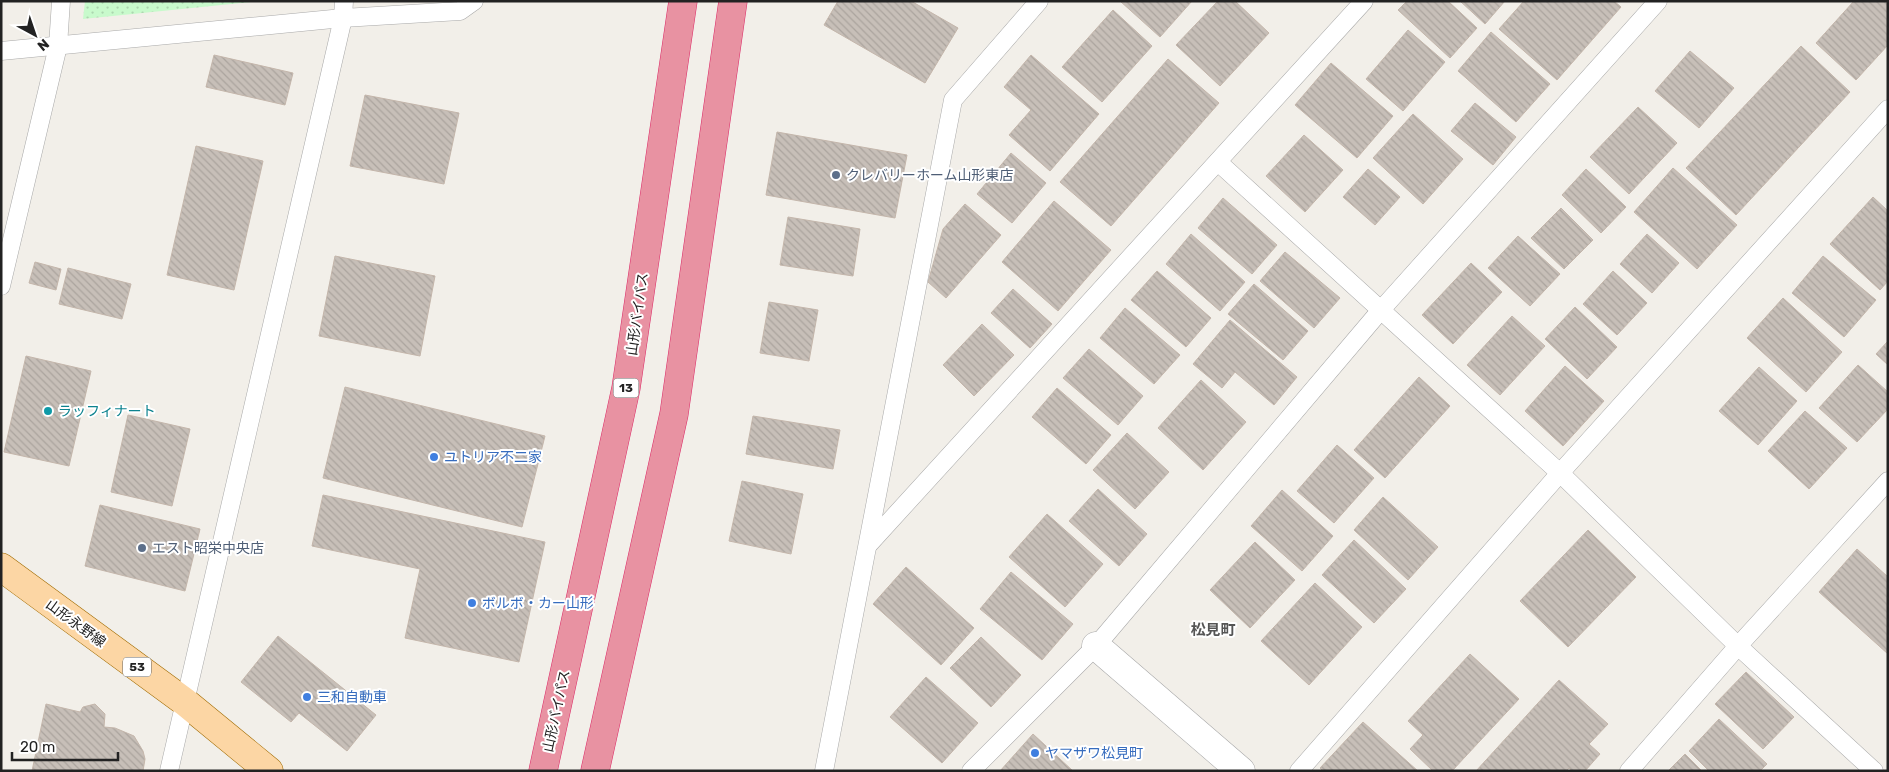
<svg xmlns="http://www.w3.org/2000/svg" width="1889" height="772" viewBox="0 0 1889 772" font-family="Rubik,'Noto Sans JP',sans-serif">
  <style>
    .park { fill: url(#park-dots) }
    .building { fill: url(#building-back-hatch); stroke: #c4b6ab }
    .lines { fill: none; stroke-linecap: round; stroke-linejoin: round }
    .lane-casing { stroke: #a9a9a9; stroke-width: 19 }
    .street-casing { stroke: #a9a9a9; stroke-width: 29 }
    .primary-casing { stroke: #a06b00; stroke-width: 29 }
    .highway-casing { stroke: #dc2a67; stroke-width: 29 }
    .lane { stroke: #fff; stroke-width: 18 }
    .street { stroke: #fff; stroke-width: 28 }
    .primary { stroke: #fcd6a4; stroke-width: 28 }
    .highway { stroke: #e892a2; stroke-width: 28 }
    .service-dot { fill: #5c6f8a; stroke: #fff; stroke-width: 2 }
    .culture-dot { fill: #0f9aa8; stroke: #fff; stroke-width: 2 }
    .shop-dot { fill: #3f7fe0; stroke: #fff; stroke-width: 2 }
    .labels { text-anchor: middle; stroke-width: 4; stroke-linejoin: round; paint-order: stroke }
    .shield { fill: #fff; stroke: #646464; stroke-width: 1 }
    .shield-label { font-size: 12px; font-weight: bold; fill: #222 }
    .service-label { font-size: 14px; fill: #4e5e75; stroke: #fff; text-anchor: start }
    .street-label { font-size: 14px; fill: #222; stroke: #fff }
    .culture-label { font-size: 14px; fill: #0d838f; stroke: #fff; text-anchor: start }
    .shop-label { font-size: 14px; fill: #366cbe; stroke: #fff; text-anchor: start }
    .neighbourhood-label { font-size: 15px; font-weight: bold; fill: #555; stroke: #fff }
  </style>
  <defs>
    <pattern id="park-dots" width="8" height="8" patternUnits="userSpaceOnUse" patternTransform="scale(1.25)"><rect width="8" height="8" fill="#c8facc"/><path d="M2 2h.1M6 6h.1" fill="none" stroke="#acd6af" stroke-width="1.8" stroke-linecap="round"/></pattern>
    <pattern id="building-back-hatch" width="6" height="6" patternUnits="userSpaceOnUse" patternTransform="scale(1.25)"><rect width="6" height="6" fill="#c7bfb8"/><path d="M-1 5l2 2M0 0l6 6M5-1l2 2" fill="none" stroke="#aba49e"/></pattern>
  </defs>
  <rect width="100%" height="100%" fill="#f2efe9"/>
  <polygon class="park" points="85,1 261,1 83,19"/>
  <g class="building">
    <polygon points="838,1 911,1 958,28 925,83 824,25"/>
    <polygon points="1120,1 1192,1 1160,37"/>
    <polygon points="1218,1 1235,1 1269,33 1220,86 1176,45"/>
    <polygon points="1407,1 1448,1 1477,28 1450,58 1398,10"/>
    <polygon points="1460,1 1505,1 1485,24"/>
    <polygon points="1524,1 1614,1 1621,7 1557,80 1499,29"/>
    <polygon points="1854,1 1888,1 1888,45 1856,80 1816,43"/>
    <polygon points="1113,10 1152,46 1102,102 1062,67"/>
    <polygon points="1408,30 1445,62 1403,111 1366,79"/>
    <polygon points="1491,32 1550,84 1516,122 1458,71"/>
    <polygon points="1801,46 1850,92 1736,215 1686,168"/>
    <polygon points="1690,51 1734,88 1699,128 1655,91"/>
    <polygon points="214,55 293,73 285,105 206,87"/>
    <polygon points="1031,55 1099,114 1050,171 1009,135 1031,110 1004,87"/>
    <polygon points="1168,59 1219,103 1111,226 1060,182"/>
    <polygon points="1331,63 1393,116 1357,158 1295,105"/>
    <polygon points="365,95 459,113 444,184 350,166"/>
    <polygon points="1475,103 1516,137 1493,165 1451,131"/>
    <polygon points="1638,107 1677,143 1629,194 1590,157"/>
    <polygon points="1413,114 1463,159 1423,204 1373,158"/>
    <polygon points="777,132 907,155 895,218 766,195"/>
    <polygon points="1304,135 1343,170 1305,212 1266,176"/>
    <polygon points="196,146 263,161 234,290 167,275"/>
    <polygon points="1011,153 1046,183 1012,223 977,194"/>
    <polygon points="1673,168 1737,225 1697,269 1634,212"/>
    <polygon points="1368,169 1400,197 1375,225 1343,197"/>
    <polygon points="1586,169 1626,207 1601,233 1562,195"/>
    <polygon points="1873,197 1888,211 1888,281 1880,290 1830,244"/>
    <polygon points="1223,198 1277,245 1252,274 1198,228"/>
    <polygon points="1054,201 1111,250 1058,311 1002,262"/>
    <polygon points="965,204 1001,235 946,298 928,282 943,229"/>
    <polygon points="1561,208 1593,240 1564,269 1531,238"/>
    <polygon points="788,217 860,229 853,276 780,265"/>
    <polygon points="1191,234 1245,282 1220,311 1166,264"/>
    <polygon points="1647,234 1679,263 1652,293 1620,264"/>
    <polygon points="1518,236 1560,274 1530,306 1488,268"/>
    <polygon points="1285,252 1340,298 1314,328 1260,281"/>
    <polygon points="335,256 435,276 420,356 319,336"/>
    <polygon points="1823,256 1876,300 1844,337 1792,293"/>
    <polygon points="35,262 61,269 56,290 29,283"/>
    <polygon points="1471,263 1502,292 1453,344 1422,315"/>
    <polygon points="68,268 131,284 122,319 59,304"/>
    <polygon points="1157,271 1211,318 1186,347 1131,300"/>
    <polygon points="1613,271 1647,303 1617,335 1583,304"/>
    <polygon points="1254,284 1308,331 1283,360 1228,314"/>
    <polygon points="1013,289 1052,324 1030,348 991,313"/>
    <polygon points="1783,298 1842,352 1806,392 1747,338"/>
    <polygon points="769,302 818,310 809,361 760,353"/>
    <polygon points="1575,307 1617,347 1587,379 1545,339"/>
    <polygon points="1125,308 1180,355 1154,384 1100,338"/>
    <polygon points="1512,316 1545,346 1500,395 1467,365"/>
    <polygon points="1230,320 1297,377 1274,405 1235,372 1222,388 1193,364"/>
    <polygon points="982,324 1014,355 974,396 943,365"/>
    <polygon points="1888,341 1888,365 1876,354"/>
    <polygon points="1089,349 1143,396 1118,425 1063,378"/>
    <polygon points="26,356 91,371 69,466 4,452"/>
    <polygon points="1858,365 1888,392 1888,409 1857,442 1819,408"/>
    <polygon points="1565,366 1604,401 1563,446 1525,411"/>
    <polygon points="1759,367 1797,401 1758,445 1719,411"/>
    <polygon points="1419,377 1450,406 1385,478 1354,450"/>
    <polygon points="1201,380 1246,422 1203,470 1158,428"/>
    <polygon points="345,387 545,436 522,527 323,478"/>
    <polygon points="1057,388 1111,435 1086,464 1032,417"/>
    <polygon points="1805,411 1847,448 1809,489 1768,451"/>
    <polygon points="128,415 190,429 172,506 111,492"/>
    <polygon points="753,416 840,430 833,469 746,454"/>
    <polygon points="1127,433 1169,472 1135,509 1093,470"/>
    <polygon points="1337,445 1374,478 1334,523 1297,491"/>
    <polygon points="742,481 803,494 791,554 729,541"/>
    <polygon points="1098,489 1147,534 1119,566 1069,521"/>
    <polygon points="1282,490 1333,536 1302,571 1251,526"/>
    <polygon points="323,495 545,542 519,662 405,638 420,569 312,546"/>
    <polygon points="1383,497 1438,547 1408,580 1354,530"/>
    <polygon points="100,505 200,529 185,591 85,566"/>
    <polygon points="1047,514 1103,564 1065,607 1009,557"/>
    <polygon points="1588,530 1636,577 1568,647 1520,601"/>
    <polygon points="1354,540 1406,589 1374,623 1322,575"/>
    <polygon points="1255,542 1295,580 1250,628 1210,590"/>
    <polygon points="1857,549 1888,577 1888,654 1819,592"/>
    <polygon points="906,567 974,628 941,665 873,604"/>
    <polygon points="1011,572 1073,624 1042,660 980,609"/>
    <polygon points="1315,583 1362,627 1309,685 1261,641"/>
    <polygon points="278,636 376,715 347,751 299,713 291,722 241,682"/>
    <polygon points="981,637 1021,675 991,707 950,668"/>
    <polygon points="1470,654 1519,699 1452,771 1433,771 1410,749 1423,735 1408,721"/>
    <polygon points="1746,672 1794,717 1763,749 1715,704"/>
    <polygon points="926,677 978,723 942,763 890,717"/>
    <polygon points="1559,680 1608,724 1589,744 1600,754 1585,771 1572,771 1569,768 1566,771 1476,771"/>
    <polygon points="46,704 80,712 83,707 95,704 105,714 104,727 115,728 134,736 143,751 145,759 143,771 32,771"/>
    <polygon points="1719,719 1767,764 1760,771 1709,771 1689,751"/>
    <polygon points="1363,722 1418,771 1323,771 1320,768"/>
    <polygon points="1033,734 1073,771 1000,771"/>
    <polygon points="1685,754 1702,771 1668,771"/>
  </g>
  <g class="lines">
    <g class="lane-casing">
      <g id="lane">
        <polyline points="1,51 343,18 460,11 474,1"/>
        <polyline points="1218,162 1560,473 1738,646 1874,771"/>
        <polyline points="1,286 58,46 61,1"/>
        <polyline points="869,544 1364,1"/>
        <polyline points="169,771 343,18 344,1"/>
        <polyline points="824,771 953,100 1039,1"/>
        <polyline points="971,771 1096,646 1380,311 1658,1"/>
        <polyline points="1299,771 1560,473 1888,109"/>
        <polyline points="1629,771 1738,646 1888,481"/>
      </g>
    </g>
    <g class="street-casing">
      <polyline id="street" points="1096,646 1241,771"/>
    </g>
    <g class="primary-casing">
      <polyline id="primary" points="1,567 185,702 269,771"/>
    </g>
    <g class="highway-casing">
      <g id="highway">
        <polyline points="543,771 626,388 683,1"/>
        <polyline points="595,771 674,414 733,1"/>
      </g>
    </g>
    <use href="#lane" class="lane"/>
    <use href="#street" class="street"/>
    <use href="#primary" class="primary"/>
    <use href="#highway" class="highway"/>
  </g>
  <g class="service-dot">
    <circle cx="836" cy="175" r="5"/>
    <circle cx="142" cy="548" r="5"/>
  </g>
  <circle class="culture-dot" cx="48" cy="411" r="5"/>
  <g class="shop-dot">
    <circle cx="434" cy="457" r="5"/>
    <circle cx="472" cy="603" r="5"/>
    <circle cx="307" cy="697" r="5"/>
    <circle cx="1035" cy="753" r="5"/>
  </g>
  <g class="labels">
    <g class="shield">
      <rect x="613.5" y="378.5" width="25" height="19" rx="4"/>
      <rect x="123" y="657.5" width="28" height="19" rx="4"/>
    </g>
    <g class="shield-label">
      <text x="626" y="392">13</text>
      <text x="137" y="671">53</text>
    </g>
    <g class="service-label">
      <text x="846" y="180">クレバリーホーム山形東店</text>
      <text x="152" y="553">エスト昭栄中央店</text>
    </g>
    <g class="street-label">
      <text transform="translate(637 314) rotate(-82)" y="5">山形バイパス</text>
      <text transform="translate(76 623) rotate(36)" y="5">山形永野線</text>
      <text transform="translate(556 711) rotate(-78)" y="5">山形バイパス</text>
    </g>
    <g class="culture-label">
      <text x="58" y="416">ラッフィナート</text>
    </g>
    <g class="shop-label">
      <text x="444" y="462">ユトリア不二家</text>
      <text x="482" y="608">ボルボ・カー山形</text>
      <text x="317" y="702">三和自動車</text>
      <text x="1045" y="758">ヤマザワ松見町</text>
    </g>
    <g class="neighbourhood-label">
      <text x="1213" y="635">松見町</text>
    </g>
  </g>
  <rect width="1889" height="772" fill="none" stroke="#222222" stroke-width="5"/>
  <g transform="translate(35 35) rotate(140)" stroke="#ffffff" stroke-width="4" paint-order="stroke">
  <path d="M0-4L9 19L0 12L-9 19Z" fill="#222222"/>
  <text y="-8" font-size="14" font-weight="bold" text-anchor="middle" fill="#222222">N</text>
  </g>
  <path d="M12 752v8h106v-8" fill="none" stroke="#222222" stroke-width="2.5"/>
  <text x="20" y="752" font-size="15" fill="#222222" stroke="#ffffff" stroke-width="4" paint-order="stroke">20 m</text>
</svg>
